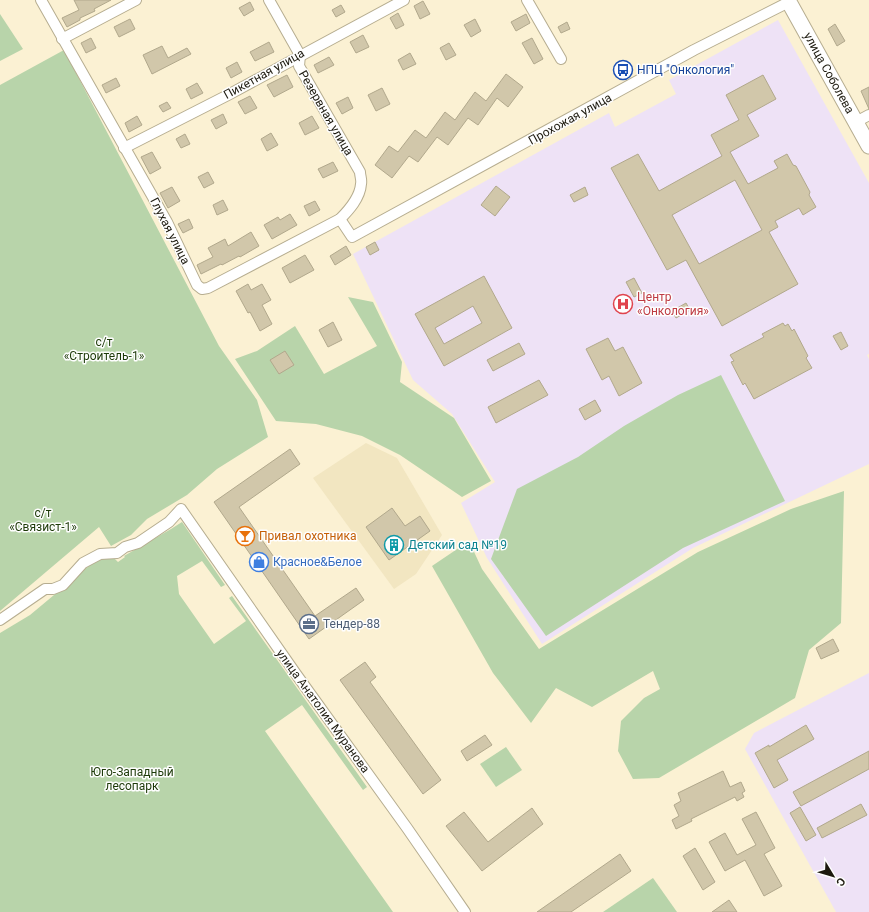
<svg xmlns="http://www.w3.org/2000/svg" width="869" height="912" viewBox="0 0 869 912" font-family="Roboto,sans-serif">
  <style>
    .built { fill: #f2e6c1 }
    .medical { fill: #eee2f6 }
    .green { fill: #b8d4aa }
    .building { fill: #d1c7aa; stroke: #b1a88c; fill-rule: evenodd }
    .lines { fill: none; stroke-linecap: round; stroke-linejoin: round }
    .street-casing { stroke: #b6ad90; stroke-width: 12 }
    .secondary-casing { stroke: #b6ad90; stroke-width: 17 }
    .street { stroke: #fff; stroke-width: 10 }
    .secondary { stroke: #fff; stroke-width: 15 }
    .labels { text-anchor: middle; stroke-width: 3; stroke-linejoin: round; paint-order: stroke }
    .transit-label { font-size: 12px; fill: #164399; stroke: #fefefe; text-anchor: start }
    .street-label { font-size: 12px; fill: #1c190e; stroke: #fefefe }
    .health-label { font-size: 12px; fill: #be3a42; stroke: #fefefe; text-anchor: start }
    .park-label { font-size: 12px; fill: #1c3907; stroke: #fefefe }
    .food-label { font-size: 12px; fill: #c56008; stroke: #fefefe; text-anchor: start }
    .culture-label { font-size: 12px; fill: #0d838f; stroke: #fefefe; text-anchor: start }
    .shop-label { font-size: 12px; fill: #366cbe; stroke: #fefefe; text-anchor: start }
    .service-label { font-size: 12px; fill: #4e5e75; stroke: #fefefe; text-anchor: start }
  </style>
  <rect width="100%" height="100%" fill="#fbf1d3"/>
  <polygon class="built" points="366,443 397,458 442,535 416,574 394,589 313,478"/>
  <g class="medical">
    <polygon points="778,20 869,183 869,354 867,355 869,359 869,464 693,548 542,644 487,558 461,503 495,482 452,414 413,380 353,254 609,113 615,127 676,94 669,80"/>
    <polygon points="869,673 869,912 836,912 745,749 754,733"/>
  </g>
  <g class="green">
    <polygon points="0,14 23,49 0,61"/>
    <polygon points="64,50 219,346 257,400 268,437 217,469 187,495 147,519 131,535 111,546 99,527 0,611 0,85"/>
    <polygon points="348,297 373,302 402,362 400,382 454,418 491,481 462,497 400,455 362,436 316,424 276,421 235,359 257,351 295,326 324,374 377,346"/>
    <polygon points="721,375 785,501 683,548 546,636 491,559 517,489 578,457 624,426 678,395"/>
    <polygon points="844,491 841,623 809,650 795,698 659,778 633,779 618,751 621,721 644,698 660,689 653,671 592,707 556,688 531,723 493,673 432,566 469,541 482,569 539,649 698,552 791,509"/>
    <polygon points="182,522 225,585 221,587 202,561 177,576 179,594 214,644 246,621 229,598 232,596 367,787 363,790 302,705 265,731 393,912 0,912 0,633 30,615 96,560 113,557 118,562 125,557 124,556 171,529"/>
    <polygon points="506,747 522,770 496,787 480,764"/>
    <polygon points="653,878 677,912 603,912"/>
  </g>
  <g class="building">
    <polygon points="74,0 111,0 94,9 95,11 80,18 80,20 67,27 62,18 79,10"/>
    <polygon points="423,1 430,14 420,19 414,6"/>
    <polygon points="250,2 254,10 244,16 239,8"/>
    <polygon points="341,5 345,12 336,17 332,10"/>
    <polygon points="398,13 404,25 396,29 390,18"/>
    <polygon points="526,14 530,23 516,31 511,22"/>
    <polygon points="130,19 135,29 119,37 114,27"/>
    <polygon points="475,19 481,31 471,37 464,25"/>
    <polygon points="567,22 570,29 561,33 558,27"/>
    <polygon points="835,24 845,41 837,46 828,29"/>
    <polygon points="363,35 369,47 356,53 350,42"/>
    <polygon points="91,38 96,48 86,53 81,43"/>
    <polygon points="532,38 543,59 534,64 522,43"/>
    <polygon points="269,42 274,52 255,61 250,52"/>
    <polygon points="449,43 456,55 446,60 440,48"/>
    <polygon points="162,46 168,58 187,48 191,54 152,74 143,55"/>
    <polygon points="410,53 416,64 403,70 398,60"/>
    <polygon points="329,57 334,65 318,73 314,65"/>
    <polygon points="237,62 242,72 231,78 226,68"/>
    <polygon points="506,74 523,87 508,107 497,98 478,125 468,118 448,145 437,137 418,162 409,156 392,178 375,165 389,146 398,152 415,130 426,138 445,112 455,120 475,92 486,101"/>
    <polygon points="287,75 293,87 274,97 267,85"/>
    <path d="M 763,75 L 776,99 L 747,115 L 759,136 L 730,152 L 748,184 L 778,168 L 774,161 L 787,154 L 793,165 L 796,166 L 810,192 L 809,195 L 816,207 L 803,215 L 799,208 L 775,221 L 778,227 L 769,232 L 798,284 L 722,326 L 686,260 L 667,270 L 611,168 L 638,154 L 659,191 L 722,156 L 711,135 L 739,120 L 726,95 ZM 735,180 L 762,230 L 699,264 L 672,215 Z"/>
    <polygon points="116,78 120,86 106,93 102,85"/>
    <polygon points="197,83 203,93 191,99 186,89"/>
    <polygon points="869,87 869,109 861,91"/>
    <polygon points="382,88 390,104 376,111 368,95"/>
    <polygon points="250,96 257,108 245,114 238,102"/>
    <polygon points="348,97 353,108 342,114 336,103"/>
    <polygon points="167,102 171,108 163,112 159,106"/>
    <polygon points="223,114 227,123 216,129 211,120"/>
    <polygon points="137,116 142,125 129,132 125,123"/>
    <polygon points="312,116 319,128 305,135 299,123"/>
    <polygon points="271,133 278,145 267,151 261,139"/>
    <polygon points="185,134 190,144 181,148 176,139"/>
    <polygon points="152,152 161,168 150,174 141,157"/>
    <polygon points="333,162 338,171 323,178 318,169"/>
    <polygon points="208,172 214,183 204,188 198,177"/>
    <polygon points="496,186 510,197 495,216 481,205"/>
    <polygon points="172,187 180,201 168,208 160,193"/>
    <polygon points="585,187 588,195 574,202 570,195"/>
    <polygon points="223,200 228,210 217,215 213,205"/>
    <polygon points="315,201 320,210 309,216 304,206"/>
    <polygon points="290,214 297,225 272,239 264,225 278,217 280,220"/>
    <polygon points="189,219 193,228 183,233 178,224"/>
    <polygon points="251,232 259,246 240,257 239,256 222,265 221,264 201,274 197,265 213,257 208,248 225,239 228,246"/>
    <polygon points="375,242 379,250 370,255 366,247"/>
    <polygon points="346,246 351,255 335,265 330,256"/>
    <polygon points="305,255 314,270 290,283 282,268"/>
    <path d="M 484,276 L 512,328 L 444,366 L 415,314 ZM 473,306 L 482,323 L 444,344 L 435,328 Z"/>
    <polygon points="634,278 642,293 634,297 626,282"/>
    <polygon points="248,284 251,290 262,284 271,300 262,305 272,324 260,331 250,312 248,313 236,291"/>
    <polygon points="686,303 690,310 676,318 672,311"/>
    <polygon points="333,322 342,340 328,347 319,330"/>
    <polygon points="783,323 785,326 788,324 792,331 794,329 808,356 806,358 812,368 754,399 745,383 743,385 731,362 734,361 730,355 764,337 762,334"/>
    <polygon points="841,332 848,346 841,350 833,336"/>
    <polygon points="608,338 615,351 623,347 642,383 619,396 609,376 602,380 586,349"/>
    <polygon points="519,343 525,354 493,371 487,360"/>
    <polygon points="285,351 294,365 279,374 270,360"/>
    <polygon points="539,380 548,395 496,423 488,407"/>
    <polygon points="595,400 601,411 585,420 579,409"/>
    <polygon points="290,449 300,464 239,507 315,616 356,588 364,600 309,639 214,502"/>
    <polygon points="392,508 405,526 420,516 430,531 389,560 366,527"/>
    <polygon points="833,639 839,651 821,659 816,648"/>
    <polygon points="365,662 376,677 370,682 441,780 423,794 340,680"/>
    <polygon points="806,725 814,739 777,760 788,780 774,788 755,753 769,745 769,747"/>
    <polygon points="485,735 492,745 467,761 461,751"/>
    <polygon points="869,751 869,769 801,806 793,792"/>
    <polygon points="723,771 730,787 741,782 745,791 742,793 744,797 737,801 735,797 691,819 692,821 676,829 672,820 679,816 674,805 681,801 678,793"/>
    <polygon points="861,804 867,815 822,838 817,828"/>
    <polygon points="800,807 816,835 806,841 790,813"/>
    <polygon points="532,808 543,824 482,871 446,826 464,812 488,842"/>
    <polygon points="756,812 775,848 764,854 782,886 764,896 745,860 725,871 709,842 725,833 737,855 756,845 742,819"/>
    <polygon points="695,848 715,882 703,890 683,856"/>
    <polygon points="620,854 631,871 571,912 537,912"/>
    <polygon points="729,900 737,912 712,912"/>
  </g>
  <g class="lines">
    <g class="street-casing">
      <g id="street">
        <path d="M 41,0 L 167,222 L 197,285 L 202,289 L 208,288 L 340,219 C 349,210 360,198 361,184 C 362,180 360,176 360,172 L 299,66 L 300,55 L 269,0"/>
        <polyline points="527,0 561,59"/>
        <polyline points="62,39 136,0"/>
        <polyline points="856,122 869,115"/>
        <polyline points="124,148 228,95 404,0"/>
        <polyline points="340,219 352,237 694,50 789,2 788,0"/>
        <polyline points="0,620 45,589 53,589 63,585 83,563 100,554 117,553 125,547 138,543 169,522 181,509 296,674 407,828 465,912"/>
      </g>
    </g>
    <g class="secondary-casing">
      <polyline id="secondary" points="789,2 869,146"/>
    </g>
    <use href="#street" class="street"/>
    <use href="#secondary" class="secondary"/>
  </g>
  <defs>
    <g id="bus-ring" transform="scale(1)"><circle r="9.5" fill="#fefefe" stroke="#1a4fb4" stroke-width="1.5"/><path d="M-5-6H5V4H4V6H2V4H-2V6H-4V4H-5ZM-3.5-4V0h7V-4ZM-3.5 1.2v1.5H-2V1.2ZM2 1.2v1.5H3.5V1.2Z" fill="#1a4fb4"/></g>
    <g id="hospital-ring" transform="scale(1)"><circle r="9.5" fill="#fefefe" stroke="#e0444e" stroke-width="1.5"/><path d="M-5-5h3v3.5h4V-5h3V5h-3V1.5h-4V5h-3Z" fill="#e0444e"/></g>
    <g id="bar-ring" transform="scale(1)"><circle r="9.5" fill="#fefefe" stroke="#e8710a" stroke-width="1.5"/><path d="M-6-5H6L.8 .8V4.5H3.5V6h-7V4.5H-.8V.8Z" fill="#e8710a"/></g>
    <g id="building-ring" transform="scale(1)"><circle r="9.5" fill="#fefefe" stroke="#0f9aa8" stroke-width="1.5"/><path d="M-4-6H4V6H1V3H-1V6H-4ZM-2.5-4.3h1.7v1.8h-1.7ZM.8-4.3h1.7v1.8H.8ZM-2.5-1h1.7V.8h-1.7ZM.8-1h1.7V.8H.8Z" fill="#0f9aa8"/></g>
    <g id="shop-ring" transform="scale(1)"><circle r="9.5" fill="#fefefe" stroke="#3f7fe0" stroke-width="1.5"/><path d="M-5-2.5h2.3a2.7 3.5 0 0 1 5.4 0H5L5.5 6h-11ZM-1.5-2.5h3a1.5 2.3 0 0 0-3 0Z" fill="#3f7fe0"/></g>
    <g id="office-ring" transform="scale(1)"><circle r="9.5" fill="#fefefe" stroke="#5c6f8a" stroke-width="1.5"/><path d="M-6-3h4V-5.5h4V-3h4V5H-6ZM-1-4.5V-3h2v-1.5ZM-6 0V1H6V0Z" fill="#5c6f8a"/></g>
  </defs>
  <g fill-rule="evenodd">
    <use href="#bus-ring" x="623" y="70"/>
    <use href="#hospital-ring" x="623" y="304"/>
    <use href="#bar-ring" x="245" y="536"/>
    <use href="#building-ring" x="394" y="545"/>
    <use href="#shop-ring" x="259" y="562"/>
    <use href="#office-ring" x="309" y="624"/>
  </g>
  <g class="labels">
    <g class="transit-label">
      <text x="637" y="74">НПЦ "Онкология"</text>
    </g>
    <g class="street-label">
      <text transform="translate(829 73) rotate(61)" y="4">улица Соболева</text>
      <text transform="translate(264 74) rotate(-29)" y="4">Пикетная улица</text>
      <text transform="translate(326 113) rotate(60)" y="4">Резервная улица</text>
      <text transform="translate(570 119) rotate(-29)" y="4">Прохожая улица</text>
      <text transform="translate(170 231) rotate(63)" y="4">Глухая улица</text>
      <text transform="translate(323 711) rotate(54)" y="4">улица Анатолия Муранова</text>
    </g>
    <g class="health-label">
      <text x="637" y="301">Центр<tspan x="637" dy="14">«Онкология»</tspan></text>
    </g>
    <g class="park-label">
      <text x="104" y="346">с/т<tspan x="104" dy="14">«Строитель-1»</tspan></text>
      <text x="43" y="517">с/т<tspan x="43" dy="14">«Связист-1»</tspan></text>
      <text x="132" y="776">Юго-Западный<tspan x="132" dy="14">лесопарк</tspan></text>
    </g>
    <g class="food-label">
      <text x="259" y="540">Привал охотника</text>
    </g>
    <g class="culture-label">
      <text x="408" y="549">Детский сад №19</text>
    </g>
    <g class="shop-label">
      <text x="273" y="566">Красное&amp;Белое</text>
    </g>
    <g class="service-label">
      <text x="323" y="628">Тендер-88</text>
    </g>
  </g>
  <g transform="translate(833 876) rotate(128)" stroke="#fefefe" stroke-width="3" paint-order="stroke">
  <path d="M0-3L7 15L0 10L-7 15Z" fill="#1c190e"/>
  <text y="-6" font-size="11" font-weight="bold" text-anchor="middle" fill="#1c190e">С</text>
  </g>
</svg>
